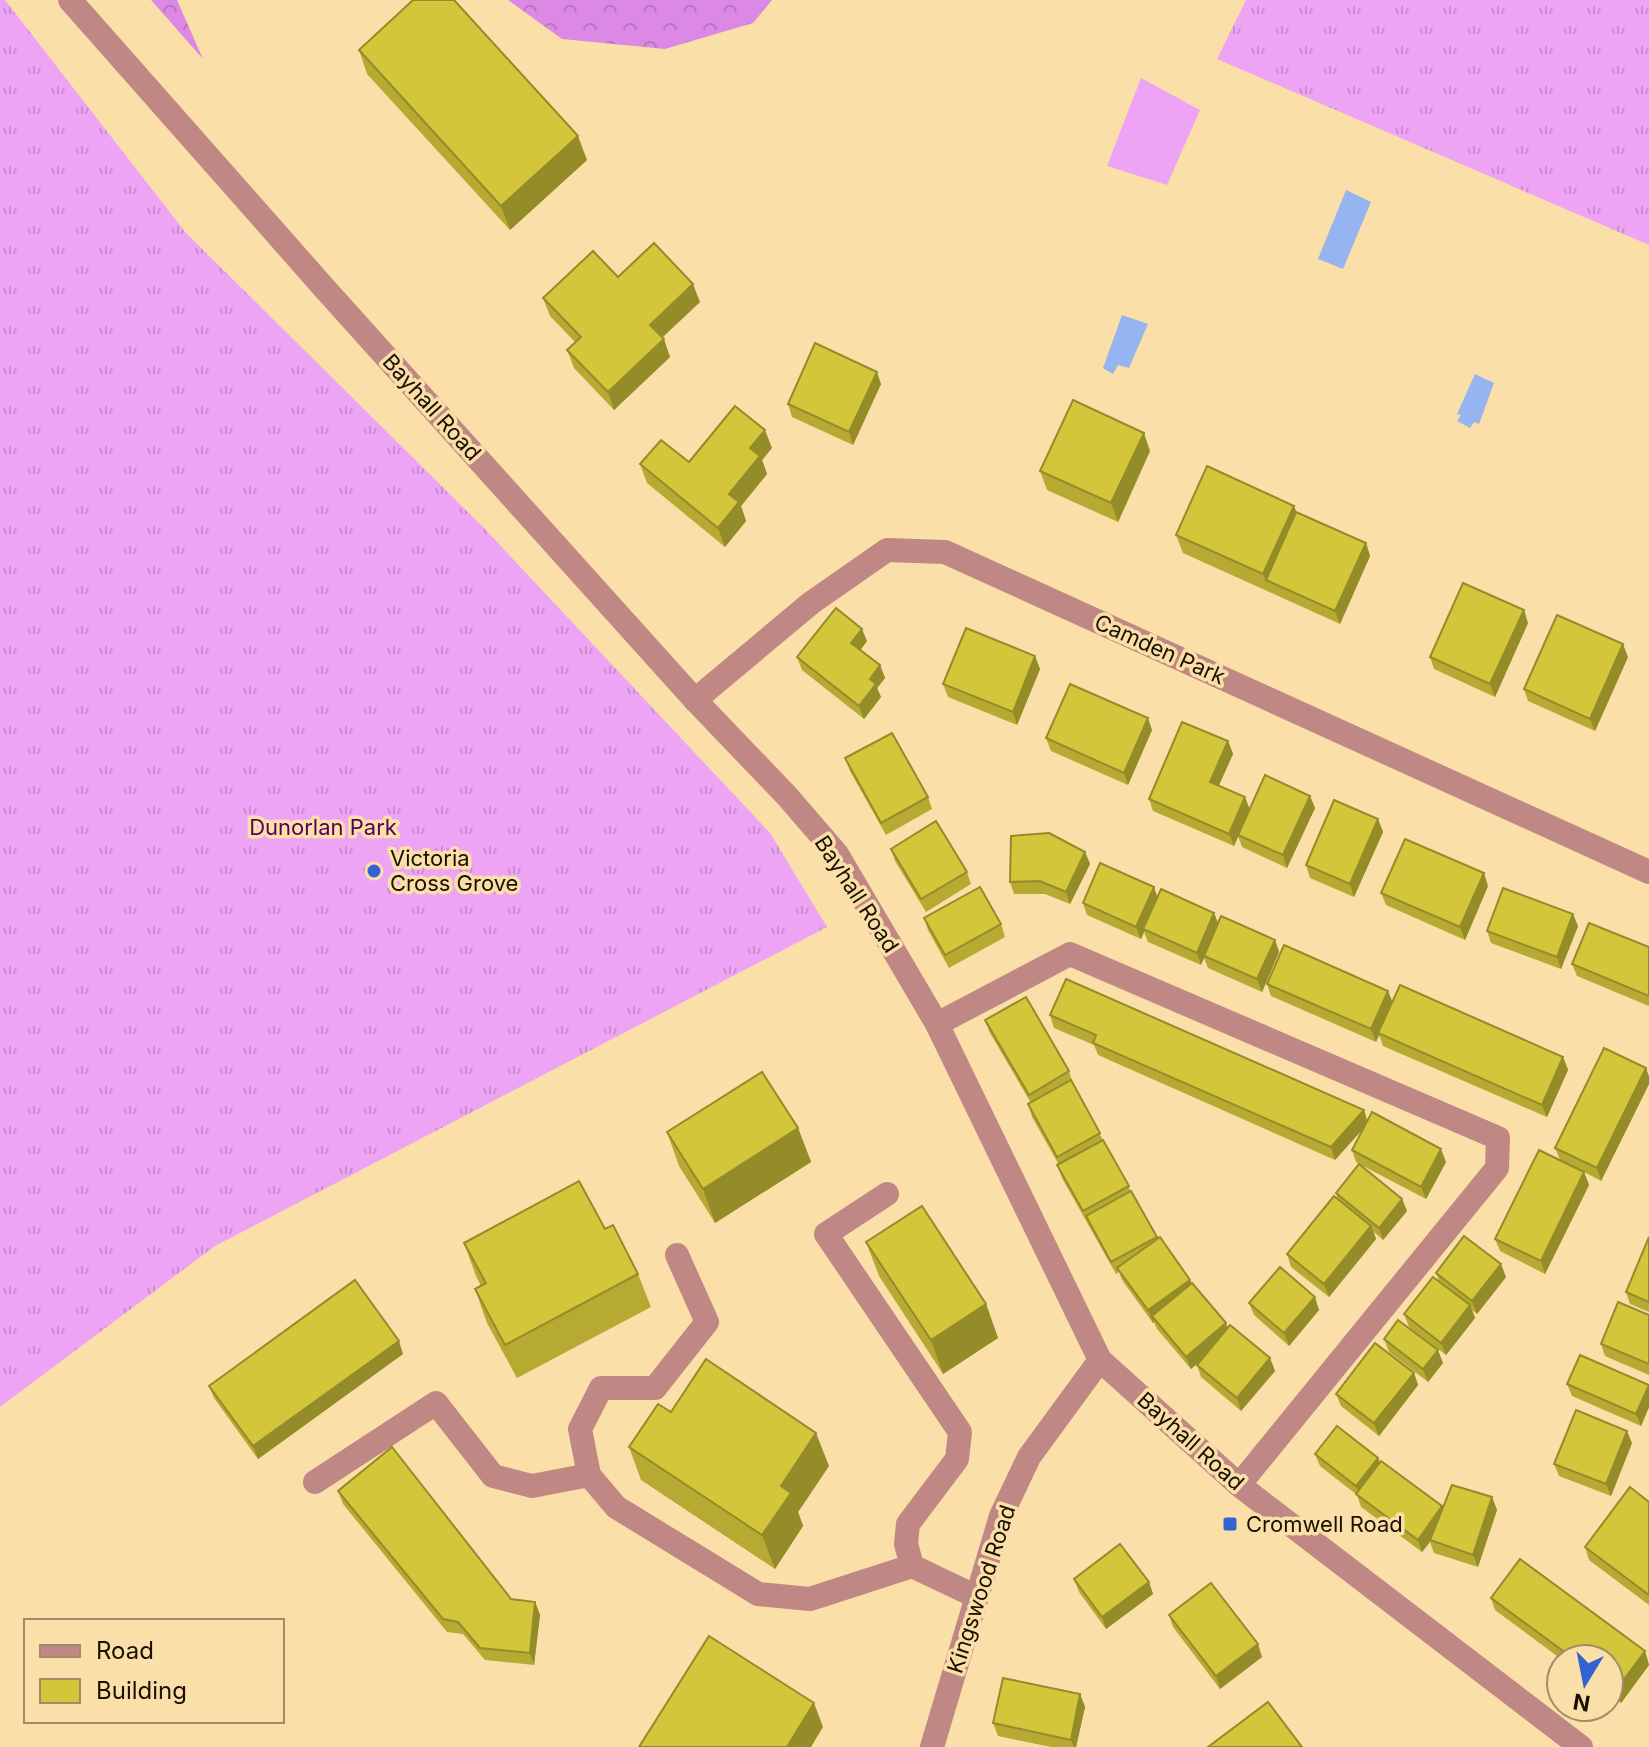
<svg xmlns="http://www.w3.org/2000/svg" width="1649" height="1747" viewBox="0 0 1649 1747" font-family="Inter,sans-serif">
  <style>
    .grass { fill: url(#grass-tufts) }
    .forest { fill: url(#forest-crowns) }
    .garden { fill: #eea4f5 }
    .water { fill: #96b4ef }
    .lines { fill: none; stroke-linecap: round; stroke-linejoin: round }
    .minor { stroke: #bf8884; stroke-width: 24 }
    .wall { fill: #b6aa33 }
    .shaded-wall { fill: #948b29 }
    .building { fill: #d4c63b; stroke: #948b29; stroke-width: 2 }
    .poi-dot { fill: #3263d2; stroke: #fbdfa9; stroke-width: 3 }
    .labels { text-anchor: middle; stroke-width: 7; stroke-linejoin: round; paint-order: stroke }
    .street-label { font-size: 22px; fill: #1b1100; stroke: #fbdfa9 }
    .park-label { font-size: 22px; fill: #510159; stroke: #fbdfa9 }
    .poi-label { font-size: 22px; fill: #1b1100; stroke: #fbdfa9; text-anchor: start }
  </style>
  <defs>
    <pattern id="grass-tufts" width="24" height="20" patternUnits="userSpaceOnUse" patternTransform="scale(2)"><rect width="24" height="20" fill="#eea4f5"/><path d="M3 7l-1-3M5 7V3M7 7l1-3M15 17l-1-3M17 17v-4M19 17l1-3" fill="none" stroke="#cc8cd0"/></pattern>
    <pattern id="forest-crowns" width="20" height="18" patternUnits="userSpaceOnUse" patternTransform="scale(2)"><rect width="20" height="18" fill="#db89e4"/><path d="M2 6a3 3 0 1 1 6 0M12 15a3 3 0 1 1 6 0" fill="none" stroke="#bb75c2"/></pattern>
  </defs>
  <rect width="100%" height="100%" fill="#fbdfa9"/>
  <g class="grass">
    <polygon points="0,0 5,0 186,233 482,526 770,833 827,927 215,1246 0,1407"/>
    <polygon points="1246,0 1649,0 1649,245 1217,59"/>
  </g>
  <g class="forest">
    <polygon points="151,0 177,0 203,59"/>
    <polygon points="508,0 772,0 753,23 665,49 562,39"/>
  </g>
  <polygon class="garden" points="1141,78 1200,110 1167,185 1107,166"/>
  <g class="water">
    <polygon points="1346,190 1371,202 1343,269 1318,259"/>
    <polygon points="1122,315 1148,324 1129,368 1118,365 1113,374 1103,368"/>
    <polygon points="1475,374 1494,383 1479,424 1474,422 1470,428 1457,421 1461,415 1457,414"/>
  </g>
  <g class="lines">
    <g class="minor">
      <polyline points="70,0 326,290 695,700 787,796 837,854 937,1024 1100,1360 1239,1485 1581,1747"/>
      <polyline points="695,700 811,603 887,550 945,552 1649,872"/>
      <polyline points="937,1024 1070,954 1498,1138 1497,1168 1239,1485"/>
      <polyline points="589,1475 580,1429 601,1388 655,1388 707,1322 677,1255"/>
      <polyline points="315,1482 436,1403 493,1476 532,1486 589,1475 616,1507 758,1594 810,1599 912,1566 906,1544 908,1524 957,1459 960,1432 826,1234 887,1194"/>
      <polyline points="912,1566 975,1596"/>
      <polyline points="932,1747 1001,1516 1029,1457 1100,1360"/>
    </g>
  </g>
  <g class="wall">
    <polygon points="359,50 587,160 510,230 367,74"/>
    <polygon points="618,277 700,302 662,338 670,357 614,410 574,368 567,350 575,342 550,316 543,298"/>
    <polygon points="881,384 853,445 792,417 788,404"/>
    <polygon points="772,448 762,460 767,474 741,506 746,521 725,547 647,483 640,464 689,462"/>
    <polygon points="1150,451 1118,522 1047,490 1040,471"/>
    <polygon points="1294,506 1296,512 1366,543 1370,556 1340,624 1183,553 1176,535"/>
    <polygon points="1528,623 1495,697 1434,669 1430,657"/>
    <polygon points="867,641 860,650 880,665 885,678 877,688 881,697 864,719 802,670 797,657"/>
    <polygon points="1035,656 1040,669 1017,725 948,697 943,684"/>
    <polygon points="1628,657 1595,731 1528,701 1524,689"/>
    <polygon points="1152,730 1128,785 1051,751 1046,738"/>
    <polygon points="1228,741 1233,754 1219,785 1249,809 1310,796 1315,808 1287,868 1242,847 1238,836 1234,846 1153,811 1149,799"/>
    <polygon points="845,758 928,797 932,809 886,835 850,771"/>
    <polygon points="1378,819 1383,832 1354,897 1310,878 1306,865"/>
    <polygon points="891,849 967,872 971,884 926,912 895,861"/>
    <polygon points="1085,852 1090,864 1070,904 1045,894 1014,894 1010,882"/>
    <polygon points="1488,886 1465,940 1386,905 1381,893"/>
    <polygon points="1154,887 1157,897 1214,913 1218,923 1275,940 1279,952 1262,992 1208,968 1204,958 1201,965 1148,942 1144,932 1141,939 1087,915 1083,903"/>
    <polygon points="924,918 1001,924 1005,937 949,968 928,930"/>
    <polygon points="1578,926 1561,969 1491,943 1487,931"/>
    <polygon points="1649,947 1649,1006 1577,976 1572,964"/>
    <polygon points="1267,984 1392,1001 1563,1057 1568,1070 1547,1117 1383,1046 1379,1035 1376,1042 1271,996"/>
    <polygon points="1050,1015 1364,1110 1367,1120 1446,1162 1426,1199 1361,1165 1402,1199 1407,1211 1383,1240 1374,1232 1376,1239 1329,1297 1291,1267 1287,1254 1338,1200 1336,1193 1359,1164 1356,1162 1352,1150 1363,1129 1335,1160 1098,1055 1094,1045 1054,1028"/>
    <polygon points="985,1020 1069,1071 1073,1084 1103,1140 1157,1239 1191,1284 1227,1327 1270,1358 1275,1371 1241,1411 1201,1377 1197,1365 1198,1363 1191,1369 1157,1329 1154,1322 1153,1323 1122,1280 1119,1272 1116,1274 1062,1178 1057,1165 1059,1165 1032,1117 1028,1104 1031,1103 990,1033"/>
    <polygon points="1646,1068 1649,1077 1649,1084 1601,1181 1584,1172 1589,1185 1545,1274 1500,1251 1495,1239 1560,1160 1555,1148"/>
    <polygon points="798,1128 811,1162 715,1223 679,1166 667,1132"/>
    <polygon points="605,1229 638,1274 651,1307 517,1378 487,1323 475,1289 481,1286 476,1276 464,1243"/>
    <polygon points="1649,1237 1649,1312 1630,1304 1626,1292"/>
    <polygon points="866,1242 986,1304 998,1338 943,1374 879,1276"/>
    <polygon points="1436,1273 1506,1277 1477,1314 1472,1310 1475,1318 1446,1355 1409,1327 1404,1314 1439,1281"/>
    <polygon points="1249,1303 1319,1310 1289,1346 1254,1315"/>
    <polygon points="1649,1315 1649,1375 1605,1356 1601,1344"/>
    <polygon points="1384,1339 1443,1363 1428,1382 1389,1352"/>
    <polygon points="403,1354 258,1459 214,1398 209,1386"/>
    <polygon points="1414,1373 1418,1385 1379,1436 1341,1406 1336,1394"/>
    <polygon points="1567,1384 1649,1385 1649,1407 1641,1426 1572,1396"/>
    <polygon points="671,1412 829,1466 798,1512 803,1526 775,1569 641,1480 629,1447"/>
    <polygon points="1632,1443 1611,1496 1559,1476 1554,1464"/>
    <polygon points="1315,1454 1378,1458 1380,1463 1442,1506 1492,1497 1497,1510 1478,1567 1434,1553 1430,1542 1422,1552 1361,1507 1357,1495 1320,1466"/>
    <polygon points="338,1491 511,1599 535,1602 540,1615 534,1665 485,1660 463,1634 447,1632 343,1504"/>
    <polygon points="1649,1502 1649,1605 1589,1560 1585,1547"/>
    <polygon points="1074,1579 1149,1582 1153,1594 1106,1629 1079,1592"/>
    <polygon points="1491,1598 1645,1651 1649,1665 1621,1703 1609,1694 1609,1659 1561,1659 1495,1610"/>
    <polygon points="1169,1615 1262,1657 1220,1689 1173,1627"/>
    <polygon points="1080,1694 1085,1707 1076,1747 1051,1747 998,1736 993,1723"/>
  </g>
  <g class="shaded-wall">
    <polygon points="578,136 587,160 510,230 501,206"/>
    <polygon points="693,284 700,302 656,343 650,325"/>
    <polygon points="664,339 670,357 614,410 608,392"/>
    <polygon points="877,372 881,384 853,445 849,432"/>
    <polygon points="765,430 772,448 762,460 767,474 741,506 746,521 725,547 718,528 729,494 750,448"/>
    <polygon points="1144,433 1150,451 1118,522 1111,503"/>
    <polygon points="1294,506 1301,524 1266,580 1263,574"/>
    <polygon points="1366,543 1370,556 1340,624 1335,611"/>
    <polygon points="1524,610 1528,623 1495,697 1490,684"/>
    <polygon points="862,629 867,641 856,656 851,643"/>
    <polygon points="1623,644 1628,657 1595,731 1590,719"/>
    <polygon points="1035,656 1040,669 1017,725 1013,712"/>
    <polygon points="880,665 885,678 877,688 881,697 864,719 859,706 870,679"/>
    <polygon points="1148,718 1152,730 1128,785 1124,773"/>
    <polygon points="1228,741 1233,754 1215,794 1210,782"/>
    <polygon points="1310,796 1315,808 1287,868 1283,855"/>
    <polygon points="1245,797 1250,810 1234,846 1229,834"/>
    <polygon points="1378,819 1383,832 1354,897 1350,884"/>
    <polygon points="1085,852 1090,864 1070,904 1066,892"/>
    <polygon points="1484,873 1488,886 1465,940 1460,927"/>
    <polygon points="1154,887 1158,899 1143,929 1144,932 1141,939 1136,927"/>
    <polygon points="1214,913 1219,926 1204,956 1204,958 1201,965 1197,953"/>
    <polygon points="1573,914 1578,926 1561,969 1557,957"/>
    <polygon points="1275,940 1279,952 1262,992 1257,979"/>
    <polygon points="1388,991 1393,1003 1376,1042 1371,1029"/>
    <polygon points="1563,1057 1568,1070 1547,1117 1542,1105"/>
    <polygon points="1646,1068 1649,1077 1649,1084 1601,1181 1597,1168"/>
    <polygon points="1364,1110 1368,1123 1335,1160 1331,1147"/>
    <polygon points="798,1128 811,1162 715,1223 703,1189"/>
    <polygon points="1441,1149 1446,1162 1426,1199 1421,1187"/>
    <polygon points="1584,1172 1589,1185 1545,1274 1541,1261"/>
    <polygon points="1402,1199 1407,1211 1383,1240 1379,1228"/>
    <polygon points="1371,1226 1376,1239 1329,1297 1324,1284"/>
    <polygon points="1501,1264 1506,1277 1477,1314 1472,1301"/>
    <polygon points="1190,1280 1195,1293 1152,1316 1154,1322 1153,1323 1148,1310"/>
    <polygon points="1315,1297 1319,1310 1289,1346 1284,1333"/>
    <polygon points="986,1304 998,1338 943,1374 931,1340"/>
    <polygon points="1470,1305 1475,1318 1446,1355 1441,1343"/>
    <polygon points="1226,1323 1230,1335 1191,1369 1186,1357"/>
    <polygon points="399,1341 403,1354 258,1459 253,1446"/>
    <polygon points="1438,1350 1443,1363 1428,1382 1423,1369"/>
    <polygon points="1270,1358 1275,1371 1241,1411 1237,1398"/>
    <polygon points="1414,1373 1418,1385 1379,1436 1374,1423"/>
    <polygon points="1649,1385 1649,1407 1641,1426 1636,1414"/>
    <polygon points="1627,1431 1632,1443 1611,1496 1606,1484"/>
    <polygon points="816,1433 829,1466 798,1512 803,1526 775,1569 762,1535 781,1486"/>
    <polygon points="1378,1458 1382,1470 1361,1498 1356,1486"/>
    <polygon points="1492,1497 1497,1510 1478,1567 1473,1555"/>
    <polygon points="1442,1506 1447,1519 1422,1552 1418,1540"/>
    <polygon points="1149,1582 1153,1594 1106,1629 1102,1617"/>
    <polygon points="535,1602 540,1615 534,1665 530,1653"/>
    <polygon points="1258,1644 1262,1657 1220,1689 1216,1676"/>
    <polygon points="1645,1651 1649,1665 1621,1703 1616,1690"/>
    <polygon points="1080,1694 1085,1707 1076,1747 1074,1747 1071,1740"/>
    <polygon points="814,1703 823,1727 811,1747 787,1747"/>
  </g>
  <g class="building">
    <polygon points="413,0 454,0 578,136 501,206 359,50"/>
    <polygon points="654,243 693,284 650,325 664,339 608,392 567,350 581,337 543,298 593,251 618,277"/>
    <polygon points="815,343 877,372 849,432 788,404"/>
    <polygon points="1073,400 1144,433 1111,503 1040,471"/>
    <polygon points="735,406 765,430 750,448 760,456 729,494 739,502 718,528 640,464 661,440 689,462"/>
    <polygon points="1207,466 1294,506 1263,574 1176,535"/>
    <polygon points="1296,512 1366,543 1335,611 1266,580"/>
    <polygon points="1463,583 1524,610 1490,684 1430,657"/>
    <polygon points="836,608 862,629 851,643 880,665 870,679 876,684 859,706 797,657"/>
    <polygon points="1557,615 1623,644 1590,719 1524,689"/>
    <polygon points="966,628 1035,656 1013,712 943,684"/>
    <polygon points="1070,684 1148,718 1124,773 1046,738"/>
    <polygon points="1182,722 1228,741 1210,782 1245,797 1229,834 1149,799"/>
    <polygon points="892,733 928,797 881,823 845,758"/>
    <polygon points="1265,775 1310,796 1283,855 1238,835"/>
    <polygon points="1334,800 1378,819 1350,884 1306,865"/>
    <polygon points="936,821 967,872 921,899 891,849"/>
    <polygon points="1049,833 1085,852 1066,892 1040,881 1010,882 1011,836"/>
    <polygon points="1405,839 1484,873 1460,927 1381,893"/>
    <polygon points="1100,863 1154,887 1136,927 1083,903"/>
    <polygon points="980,887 1001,924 945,955 924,918"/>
    <polygon points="1503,888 1573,914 1557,957 1487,931"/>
    <polygon points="1161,889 1214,913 1197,953 1143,929"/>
    <polygon points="1221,916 1275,940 1257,979 1204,956"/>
    <polygon points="1589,923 1649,947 1649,996 1572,964"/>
    <polygon points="1284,945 1388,991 1371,1029 1267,984"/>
    <polygon points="1066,979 1364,1110 1331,1147 1093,1043 1096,1035 1050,1015"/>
    <polygon points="1400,985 1563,1057 1542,1105 1378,1033"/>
    <polygon points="1026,997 1069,1071 1029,1095 985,1020"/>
    <polygon points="1604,1048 1646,1068 1597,1168 1555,1148"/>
    <polygon points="762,1072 798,1128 703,1189 667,1132"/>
    <polygon points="1071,1080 1100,1133 1057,1157 1028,1104"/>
    <polygon points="1372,1112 1441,1149 1421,1187 1352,1150"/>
    <polygon points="1103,1140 1129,1186 1083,1211 1057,1165"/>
    <polygon points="1539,1150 1584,1172 1541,1261 1495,1239"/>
    <polygon points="1359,1164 1402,1199 1379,1228 1336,1193"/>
    <polygon points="579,1181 605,1229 613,1225 638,1274 505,1345 475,1289 486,1283 464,1243"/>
    <polygon points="1131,1191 1157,1237 1111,1262 1086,1216"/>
    <polygon points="1334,1196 1371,1226 1324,1284 1287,1254"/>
    <polygon points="922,1206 986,1304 931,1340 866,1242"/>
    <polygon points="1464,1236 1501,1264 1472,1301 1436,1273"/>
    <polygon points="1160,1237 1190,1280 1148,1310 1117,1268"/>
    <polygon points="1649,1237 1649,1302 1626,1292"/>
    <polygon points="1280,1267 1315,1297 1284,1333 1249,1303"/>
    <polygon points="1433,1277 1470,1305 1441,1343 1404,1314"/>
    <polygon points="355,1280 399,1341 253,1446 209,1386"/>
    <polygon points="1192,1283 1226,1323 1186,1357 1152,1316"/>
    <polygon points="1618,1302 1649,1315 1649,1364 1601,1344"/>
    <polygon points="1398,1320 1438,1350 1423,1369 1384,1339"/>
    <polygon points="1230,1325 1270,1358 1237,1398 1197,1365"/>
    <polygon points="1375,1343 1414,1373 1374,1423 1336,1394"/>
    <polygon points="1580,1355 1649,1385 1636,1414 1567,1384"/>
    <polygon points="706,1359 816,1433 781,1486 791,1493 762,1535 629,1447 658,1404 671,1412"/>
    <polygon points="1576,1410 1627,1431 1606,1484 1554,1464"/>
    <polygon points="1337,1426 1378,1458 1356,1486 1315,1454"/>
    <polygon points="392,1447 511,1599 535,1602 530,1653 480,1648 458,1622 443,1619 338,1491"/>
    <polygon points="1381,1461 1442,1506 1418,1540 1356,1494"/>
    <polygon points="1452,1485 1492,1497 1473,1555 1430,1540"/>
    <polygon points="1630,1487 1649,1502 1649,1595 1585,1547"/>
    <polygon points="1120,1544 1149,1582 1102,1617 1074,1579"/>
    <polygon points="1520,1559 1645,1651 1616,1690 1609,1685 1609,1659 1574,1659 1491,1598"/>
    <polygon points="1211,1583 1258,1644 1216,1676 1169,1615"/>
    <polygon points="709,1636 814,1703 787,1747 639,1747"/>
    <polygon points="1003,1678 1080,1694 1071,1740 993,1723"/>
    <polygon points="1268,1702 1302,1747 1208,1747"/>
  </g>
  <g class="poi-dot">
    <circle cx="374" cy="871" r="8"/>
    <rect x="1222" y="1516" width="16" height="16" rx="4"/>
  </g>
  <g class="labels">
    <g class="street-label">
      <text transform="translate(432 407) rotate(48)" y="8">Bayhall Road</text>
      <text transform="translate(1160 649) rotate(24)" y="8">Camden Park</text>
      <text transform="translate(857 894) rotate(57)" y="8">Bayhall Road</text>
      <text transform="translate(1191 1441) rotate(42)" y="8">Bayhall Road</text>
      <text transform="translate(981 1589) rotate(-72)" y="8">Kingswood Road</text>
    </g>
    <g class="park-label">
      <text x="323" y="835">Dunorlan Park</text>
    </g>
    <g class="poi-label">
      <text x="390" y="866">Victoria<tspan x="390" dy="25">Cross Grove</tspan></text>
      <text x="1246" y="1532">Cromwell Road</text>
    </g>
  </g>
  <rect x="24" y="1619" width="260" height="104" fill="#fbdfa9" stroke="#a18d65" stroke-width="2"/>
  <rect x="40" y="1645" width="40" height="12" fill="#bf8884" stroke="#a18d65" stroke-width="2"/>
  <text x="96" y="1659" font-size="24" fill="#1b1100">Road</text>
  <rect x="40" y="1679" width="40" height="24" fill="#d4c63b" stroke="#a18d65" stroke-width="2"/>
  <text x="96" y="1699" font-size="24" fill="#1b1100">Building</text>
  <g transform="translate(1585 1683) rotate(190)"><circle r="38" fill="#fbdfa9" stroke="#a18d65" stroke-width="2"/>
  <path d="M0-6L14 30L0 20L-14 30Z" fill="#3263d2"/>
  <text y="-12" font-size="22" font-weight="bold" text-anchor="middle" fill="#1b1100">N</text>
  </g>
</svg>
